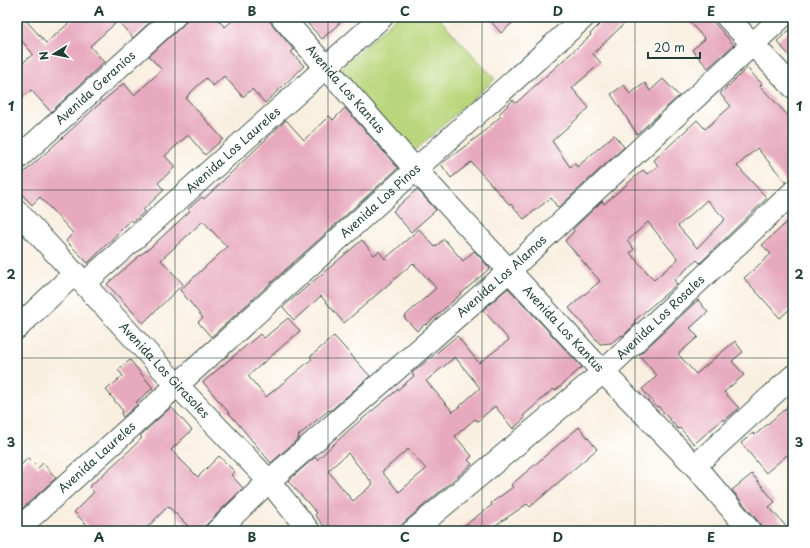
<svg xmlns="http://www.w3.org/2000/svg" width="810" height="548" viewBox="0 0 810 548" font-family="'Playpen Sans',sans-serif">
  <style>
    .green { fill: #bad67c; stroke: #6c8a58 }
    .building { fill: #e7a9be; fill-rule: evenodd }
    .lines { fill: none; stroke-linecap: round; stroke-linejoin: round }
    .minor-casing { stroke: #40584e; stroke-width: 24 }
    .minor { stroke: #fff; stroke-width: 22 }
    .grid { fill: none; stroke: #1f3d34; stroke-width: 1; stroke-opacity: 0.55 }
    .labels { text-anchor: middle; stroke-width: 3.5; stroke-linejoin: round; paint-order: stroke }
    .street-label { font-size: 12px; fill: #1f3d34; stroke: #fff }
    .neatline { fill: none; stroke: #1f3d34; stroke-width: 1.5 }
    .grid-label { font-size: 13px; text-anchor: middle; font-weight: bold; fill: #1f3d34 }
  </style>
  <rect width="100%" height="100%" fill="#fff"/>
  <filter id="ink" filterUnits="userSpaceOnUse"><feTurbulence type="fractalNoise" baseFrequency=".025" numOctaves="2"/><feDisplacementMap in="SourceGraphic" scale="8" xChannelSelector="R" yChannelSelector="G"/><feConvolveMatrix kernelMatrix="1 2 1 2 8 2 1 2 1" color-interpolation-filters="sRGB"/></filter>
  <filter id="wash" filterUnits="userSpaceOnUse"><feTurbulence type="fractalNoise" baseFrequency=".012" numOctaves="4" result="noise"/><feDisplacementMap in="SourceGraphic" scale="16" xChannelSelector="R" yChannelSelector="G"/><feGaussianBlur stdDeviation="0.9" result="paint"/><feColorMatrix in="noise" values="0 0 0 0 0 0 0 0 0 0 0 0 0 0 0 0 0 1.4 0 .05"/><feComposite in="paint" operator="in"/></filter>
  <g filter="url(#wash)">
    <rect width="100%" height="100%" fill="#f9efe0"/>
    <polygon class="green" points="397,17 438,17 495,79 412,153 338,70"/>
    <g id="blocks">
      <g class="building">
        <polygon points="17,17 23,17 46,43 76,17 155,17 133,38 118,21 90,46 104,62 51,112 31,90 17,103 17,68 33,54 17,35"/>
        <polygon points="186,17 215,17 225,27 237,17 266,17 294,50 291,52 304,66 265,103 252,89 243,97 224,76 213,86 206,78 187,96 188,97 186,98 223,139 205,155 188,135 165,156 175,167 158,183 164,190 143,210 144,212 133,222 131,220 88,263 66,241 73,233 40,197 32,205 17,189 17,179 96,107 124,83 134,95 162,70 149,56 182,26 186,21"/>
        <polygon points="302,17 346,17 322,39"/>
        <polygon points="487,17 519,17 501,33"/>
        <polygon points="607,17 631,17 593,54 601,63 572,88 589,108 552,141 570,167 575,163 577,167 614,135 624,147 558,208 551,198 524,219 511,204 510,205 471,162 451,178 441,164 480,135 501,116 499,114 513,100 516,103 557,66 591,35 590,34"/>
        <polygon points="685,17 709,17 734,45 708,68 692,50 705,39"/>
        <polygon points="793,27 793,60 777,41"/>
        <path d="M 747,68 L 762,84 L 760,86 L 793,121 L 793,180 L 786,182 L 757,148 L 737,166 L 767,198 L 700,263 L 697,260 L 674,280 L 677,284 L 634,321 L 636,323 L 623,336 L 622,335 L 611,343 L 600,344 L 569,308 L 600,281 L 565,241 L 574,231 L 573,229 L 602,201 L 604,204 L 643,170 L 647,174 L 658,166 L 654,160 L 697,120 L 705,129 L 731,106 L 720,94 ZM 707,200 L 725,219 L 697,248 L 678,226 ZM 648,222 L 678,259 L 654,280 L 630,253 L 634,249 L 627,241 Z"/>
        <polygon points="663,79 679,96 637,134 611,94 624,85 630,94 645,83 650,91"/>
        <polygon points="345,108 398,168 211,337 198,322 203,318 180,290 227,247 203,221 161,260 183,284 143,323 107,284 139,256 151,247 190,211 188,209 202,197 204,199 286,120 304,140 329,116 333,120"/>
        <polygon points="417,189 436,210 411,232 393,211"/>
        <polygon points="793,217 793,306 780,318 744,278 771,254 762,245"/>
        <polygon points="419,229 435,247 444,239 463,261 474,251 490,268 426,325 425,324 417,331 404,317 436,288 413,263 344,323 321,296 294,320 283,307 362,240 374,255 379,251 385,259"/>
        <path d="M 508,288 L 582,367 L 555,391 L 553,389 L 523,416 L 525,418 L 513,429 L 495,406 L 478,421 L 475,419 L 455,436 L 472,456 L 468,460 L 472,464 L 394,531 L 328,531 L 315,515 L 317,513 L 288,481 L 315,457 L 317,460 L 348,431 L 414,376 L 412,373 L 457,336 L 479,363 L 509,340 L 483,310 ZM 455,357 L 480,388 L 453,412 L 426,381 ZM 408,449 L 426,469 L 399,492 L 382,472 ZM 348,453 L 373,484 L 353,501 L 328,471 Z"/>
        <polygon points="698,300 708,312 690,328 698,337 678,354 696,374 735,341 743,352 732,361 744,375 724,392 739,408 724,421 723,419 694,444 680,428 678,429 658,406 657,407 642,389 657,376 639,355"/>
        <polygon points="288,318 300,331 248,376 266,397 312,359 310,357 334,336 370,376 330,411 329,410 298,436 299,438 271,463 203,382 260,334 264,338"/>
        <polygon points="130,360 153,388 136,402 138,404 123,417 121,414 123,411 106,390 123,376 118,370"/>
        <polygon points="793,402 793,450 766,473 741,443 753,433 755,435"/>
        <polygon points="171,407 192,430 171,450 198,477 219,456 235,472 231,475 243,488 200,531 193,531 168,506 144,531 93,531 74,512 94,492 89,487 133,447 142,438 140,436"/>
        <polygon points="579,427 597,449 530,507 527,504 487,531 457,531 492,505 491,503 513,487 511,485"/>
        <polygon points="28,458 38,468 43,463 56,478 17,513 17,469"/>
        <polygon points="752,474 775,502 769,507 790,531 766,531 732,490"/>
      </g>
    </g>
  </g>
  <g filter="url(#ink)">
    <use href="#blocks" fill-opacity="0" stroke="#40584e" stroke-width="1"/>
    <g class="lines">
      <g class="minor-casing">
        <g id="minor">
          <path id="s1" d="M 282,17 L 415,169 L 603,372 L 695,466 L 750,531"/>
          <polyline points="727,17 793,87"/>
          <path id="s2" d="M 17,159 L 174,17"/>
          <path id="s3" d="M 17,211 L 177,385 L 269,481 L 309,531"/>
          <path id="s4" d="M 85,283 L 382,17"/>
          <polyline points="17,328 75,273"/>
          <polyline points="695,466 793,376"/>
          <path id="s5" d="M 17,530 L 584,17"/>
          <path id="s6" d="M 217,531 L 269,481 L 509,271 L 782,17"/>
          <path id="s7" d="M 413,531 L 603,372 L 793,192"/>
        </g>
      </g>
      <use href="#minor" class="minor"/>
    </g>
  </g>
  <path class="grid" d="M 175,17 L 175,531M 328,17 L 328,531M 482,17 L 482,531M 635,17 L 635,531M 17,190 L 793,190M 17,358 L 793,358"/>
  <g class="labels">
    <g class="street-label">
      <text dy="4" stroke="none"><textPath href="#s2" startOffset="106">Avenida Geranios</textPath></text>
      <text dy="4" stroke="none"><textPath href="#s1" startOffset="96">Avenida Los Kantus</textPath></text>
      <text dy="4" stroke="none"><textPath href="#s4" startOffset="199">Avenida Los Laureles</textPath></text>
      <text dy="4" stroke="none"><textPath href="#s5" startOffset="490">Avenida Los Pinos</textPath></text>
      <text dy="4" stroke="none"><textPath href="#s6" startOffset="382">Avenida Los Alamos</textPath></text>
      <text dy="4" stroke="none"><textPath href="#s7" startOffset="327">Avenida Los Rosales</textPath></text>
      <text dy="4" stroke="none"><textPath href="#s1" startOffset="420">Avenida Los Kantus</textPath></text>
      <text dy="4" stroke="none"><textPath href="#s3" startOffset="217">Avenida Los Girasoles</textPath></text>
      <text dy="4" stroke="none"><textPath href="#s5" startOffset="108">Avenida Laureles</textPath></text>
    </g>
  </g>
  <rect width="810" height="548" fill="none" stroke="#fff" stroke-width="44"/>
  <g transform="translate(54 54) rotate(260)" stroke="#ffffff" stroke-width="3" paint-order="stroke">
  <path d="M0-3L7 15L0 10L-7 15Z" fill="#1f3d34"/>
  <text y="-6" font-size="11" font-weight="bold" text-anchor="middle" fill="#1f3d34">N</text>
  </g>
  <path d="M648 52v6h52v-6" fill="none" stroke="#1f3d34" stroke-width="2"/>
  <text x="654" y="52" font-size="12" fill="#1f3d34" stroke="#ffffff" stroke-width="3" paint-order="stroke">20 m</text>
  <rect x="22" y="22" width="766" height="504" class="neatline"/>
  <g class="grid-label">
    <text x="99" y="16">A</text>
    <text x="252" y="16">B</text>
    <text x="405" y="16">C</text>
    <text x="558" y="16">D</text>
    <text x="711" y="16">E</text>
    <text x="11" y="111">1</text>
    <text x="799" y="111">1</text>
    <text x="11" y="279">2</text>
    <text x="799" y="279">2</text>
    <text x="11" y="447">3</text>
    <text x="799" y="447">3</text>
    <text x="99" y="542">A</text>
    <text x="252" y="542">B</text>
    <text x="405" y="542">C</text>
    <text x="558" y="542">D</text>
    <text x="711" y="542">E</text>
  </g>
</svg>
